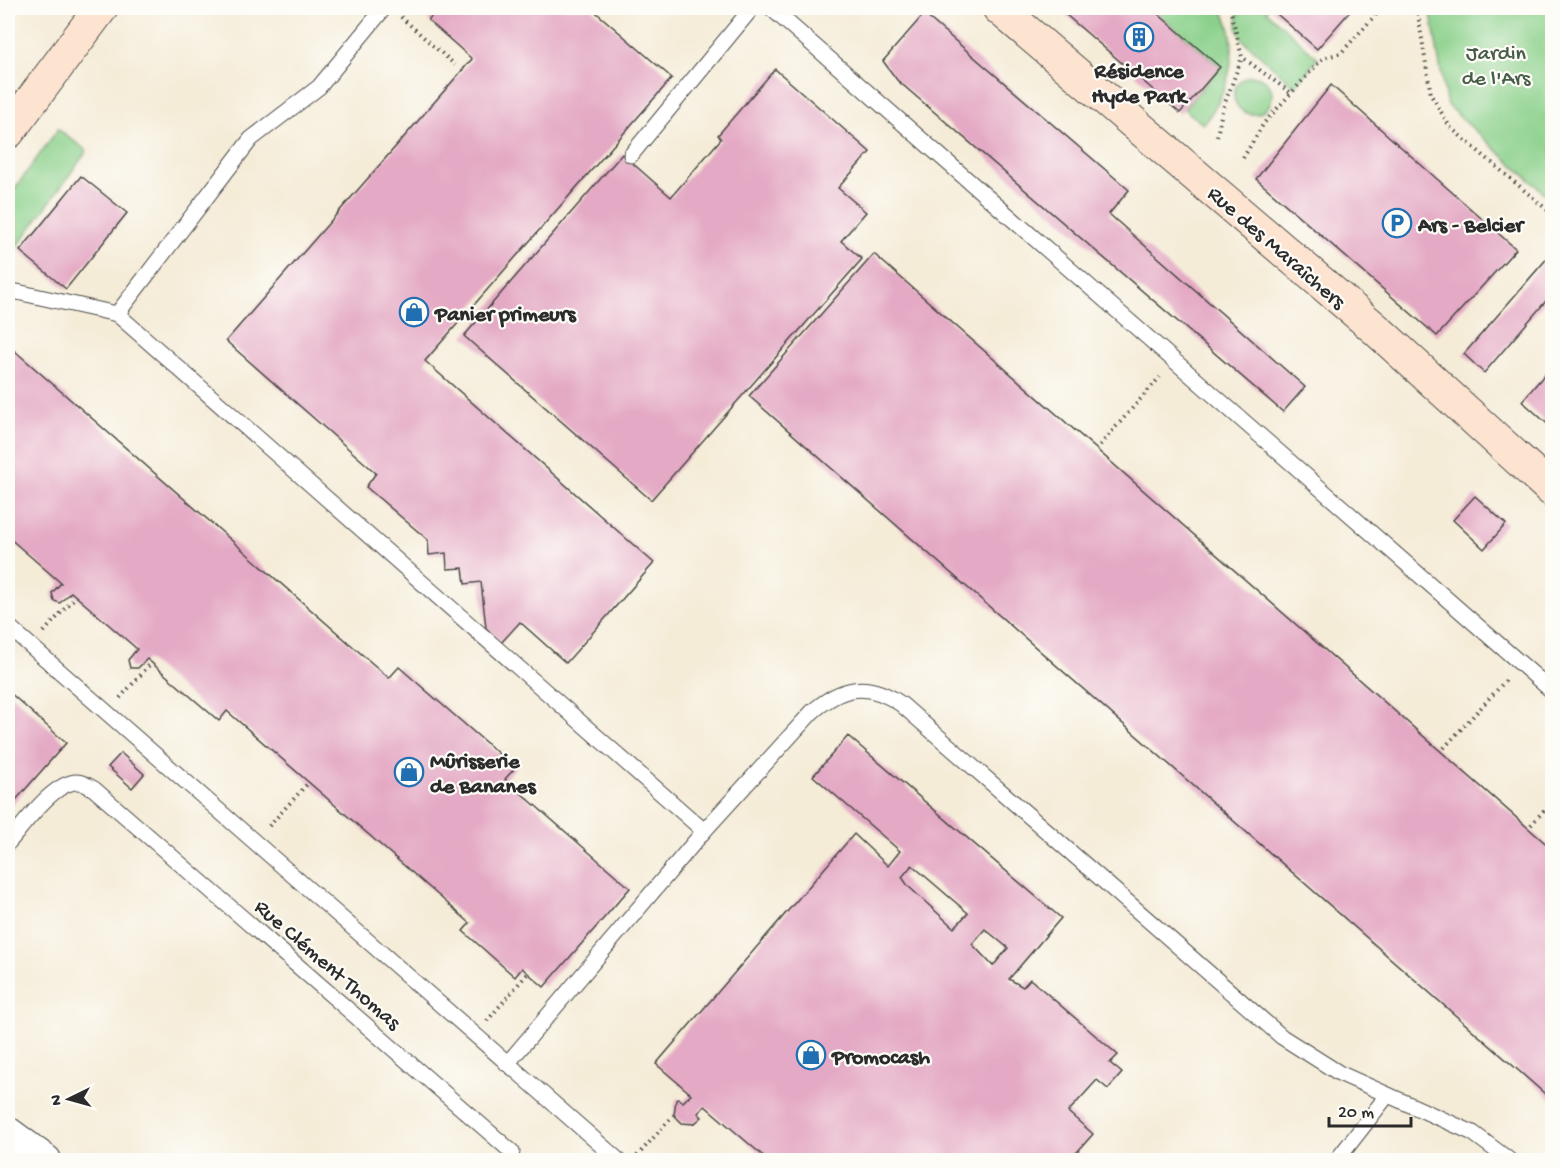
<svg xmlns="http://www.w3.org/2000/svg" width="1560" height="1168" viewBox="0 0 1560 1168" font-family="'Gochi Hand',sans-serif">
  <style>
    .green { fill: #8ad08a; stroke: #5a7e5a; stroke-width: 1.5 }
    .building { fill: #e4a9c4; fill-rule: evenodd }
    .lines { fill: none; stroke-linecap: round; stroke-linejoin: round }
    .lane-casing { stroke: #494845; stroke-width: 17 }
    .street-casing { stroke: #494845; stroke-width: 32 }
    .secondary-casing { stroke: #494845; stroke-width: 35 }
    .path { stroke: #494845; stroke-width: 4; stroke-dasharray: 1.5 4.5; stroke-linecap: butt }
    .lane { stroke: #fff; stroke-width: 15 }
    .street { stroke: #fff; stroke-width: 30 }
    .secondary { stroke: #fde4d1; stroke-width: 33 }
    .labels { text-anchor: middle; stroke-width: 4.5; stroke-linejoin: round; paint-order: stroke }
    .park-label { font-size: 22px; fill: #485d48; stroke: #fdfcf7 }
    .poi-label { font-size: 22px; font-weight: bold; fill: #2b2b2b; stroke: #fdfcf7; text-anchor: start }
    .street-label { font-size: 22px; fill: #2b2b2b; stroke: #fdfcf7 }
  </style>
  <rect width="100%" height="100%" fill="#fdfcf7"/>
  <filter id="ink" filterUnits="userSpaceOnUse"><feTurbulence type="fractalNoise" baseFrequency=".0167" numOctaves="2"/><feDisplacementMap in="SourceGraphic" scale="12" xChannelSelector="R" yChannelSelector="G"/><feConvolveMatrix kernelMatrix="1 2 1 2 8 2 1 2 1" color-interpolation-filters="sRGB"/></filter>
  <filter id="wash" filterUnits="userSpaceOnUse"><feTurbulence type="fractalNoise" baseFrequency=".008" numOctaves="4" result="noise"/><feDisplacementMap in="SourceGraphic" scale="24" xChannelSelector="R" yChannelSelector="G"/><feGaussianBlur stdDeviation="1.35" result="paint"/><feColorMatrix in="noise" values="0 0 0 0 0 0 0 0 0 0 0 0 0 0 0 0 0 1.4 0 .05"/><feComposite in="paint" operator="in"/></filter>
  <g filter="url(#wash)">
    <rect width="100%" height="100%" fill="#f5ecd8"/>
    <g class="green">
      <path d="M 1151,8 L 1221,8 C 1243,45 1229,93 1203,124 L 1184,109 L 1220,67 Z"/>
      <polygon points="1238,8 1268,8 1266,11 1318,58 1295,87 1241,38 1237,27"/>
      <polygon points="1430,8 1552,8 1552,200 1450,108 1446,101"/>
      <circle cx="1253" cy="95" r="19"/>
      <polygon points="58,129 87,151 17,247 8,240 8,198"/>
    </g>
    <g id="blocks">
      <g class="building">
        <polygon points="439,8 591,8 672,78 425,361 654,563 566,663 520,622 501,643 486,628 481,582 465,584 463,568 447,569 446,553 429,555 428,540 366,487 376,473 226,341 472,59 428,20"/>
        <polygon points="1058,8 1151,8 1220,67 1180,113"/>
        <polygon points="1270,8 1353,8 1317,49"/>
        <polygon points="924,14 1129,190 1109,214 1305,387 1283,412 897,80 883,61"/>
        <polygon points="775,69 870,152 838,188 866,212 841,241 862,259 651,500 464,336 622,154 671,197 721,139 718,135"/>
        <polygon points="1331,85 1516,249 1437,336 1256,179"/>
        <polygon points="81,176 127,213 66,289 20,251"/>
        <polygon points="874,254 1552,849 1552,1100 749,396"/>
        <polygon points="1550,255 1552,294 1484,373 1464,354"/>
        <polygon points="8,345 389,678 399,667 515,768 505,779 630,888 544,987 522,968 515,977 463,931 470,923 227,711 219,721 147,659 138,668 130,668 128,660 137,649 71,592 60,603 54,601 52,593 61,583 8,537"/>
        <polygon points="1552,366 1552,428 1522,401"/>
        <polygon points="1475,496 1506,524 1484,549 1453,520"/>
        <polygon points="8,691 66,743 8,809"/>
        <path d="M 848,736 L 1061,918 L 1009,979 L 1023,987 L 1030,979 L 1118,1055 L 1110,1063 L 1122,1073 L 1108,1089 L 1097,1080 L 1068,1112 L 1093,1134 L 1070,1160 L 768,1160 L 705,1106 L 698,1113 L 702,1117 L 694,1124 L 682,1123 L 674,1115 L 676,1100 L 678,1098 L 683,1102 L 691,1094 L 656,1064 L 854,834 L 888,866 L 900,851 L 813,776 ZM 912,865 L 968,913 L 954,928 L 908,886 L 902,877 ZM 985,929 L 1008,948 L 993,966 L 972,944 Z"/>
        <polygon points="121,753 144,774 132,788 108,767"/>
      </g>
    </g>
  </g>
  <g filter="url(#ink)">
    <use href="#blocks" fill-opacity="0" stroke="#494845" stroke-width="1.5"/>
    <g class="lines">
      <g class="lane-casing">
        <g id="lane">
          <path d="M 384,8 L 319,87 L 251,139 L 117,314 L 704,831 L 812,712 C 842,686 867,681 901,704 L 1282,1037 L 1339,1073 L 1473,1133 L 1509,1160"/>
          <polyline points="771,8 1552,691"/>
          <polyline points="631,155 752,8"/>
          <polyline points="8,290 117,314"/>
          <polyline points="8,626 618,1160"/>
          <path d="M 8,843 C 23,826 53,782 77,782 C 82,782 89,786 94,789 L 512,1152"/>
          <polyline points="507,1064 704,831"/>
          <polyline points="1337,1160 1386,1097"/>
        </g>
      </g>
      <g class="street-casing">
        <polyline id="street" points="8,1132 46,1160"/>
      </g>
      <g class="secondary-casing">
        <g id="secondary">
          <polyline points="999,8 1378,331 1552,490"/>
          <polyline points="8,132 101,8"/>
        </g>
      </g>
      <g class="path">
        <polyline points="1230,8 1242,57 1291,93"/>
        <polyline points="1417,8 1431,95 1450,127 1552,214"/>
        <polyline points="401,17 455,65"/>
        <polyline points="1217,136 1222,111 1242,57"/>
        <polyline points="1243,158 1264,123 1323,58 1341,53 1382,8"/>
        <polyline points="1100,445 1160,377"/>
        <polyline points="44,632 76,596"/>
        <polyline points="120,698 152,662"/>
        <polyline points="1444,748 1507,679"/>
        <polyline points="1531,825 1552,801"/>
        <polyline points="269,826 309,782"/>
        <polyline points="487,1021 528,973"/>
        <polyline points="637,1156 674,1115"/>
      </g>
      <use href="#lane" class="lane"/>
      <use href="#street" class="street"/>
      <use href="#secondary" class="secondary"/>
    </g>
  </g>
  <defs>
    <g id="building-ring" transform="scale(1.5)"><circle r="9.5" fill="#fdfcf7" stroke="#1f6fb2" stroke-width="1.5"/><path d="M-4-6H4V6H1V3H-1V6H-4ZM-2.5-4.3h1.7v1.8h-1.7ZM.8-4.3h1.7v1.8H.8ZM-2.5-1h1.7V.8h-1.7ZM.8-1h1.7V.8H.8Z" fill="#1f6fb2"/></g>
    <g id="parking-ring" transform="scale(1.5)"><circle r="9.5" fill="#fdfcf7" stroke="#1f6fb2" stroke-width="1.5"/><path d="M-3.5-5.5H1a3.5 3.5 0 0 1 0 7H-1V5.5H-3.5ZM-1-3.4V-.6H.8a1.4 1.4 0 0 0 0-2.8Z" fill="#1f6fb2"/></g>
    <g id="shop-ring" transform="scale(1.5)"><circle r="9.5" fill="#fdfcf7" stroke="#1f6fb2" stroke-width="1.5"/><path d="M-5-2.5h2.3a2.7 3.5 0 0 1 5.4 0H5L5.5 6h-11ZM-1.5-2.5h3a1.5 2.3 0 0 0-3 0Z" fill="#1f6fb2"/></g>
  </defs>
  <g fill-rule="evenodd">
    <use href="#building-ring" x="1139" y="37"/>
    <use href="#parking-ring" x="1397" y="223"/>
    <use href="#shop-ring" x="414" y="312"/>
    <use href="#shop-ring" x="409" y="772"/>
    <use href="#shop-ring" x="811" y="1055"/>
  </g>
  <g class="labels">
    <g class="park-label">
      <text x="1496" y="59">Jardin<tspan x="1496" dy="25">de l'Ars</tspan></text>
    </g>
    <g class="poi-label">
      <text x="1139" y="77" text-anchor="middle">Résidence<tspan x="1139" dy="25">Hyde Park</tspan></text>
      <text x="1418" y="231">Ars - Belcier</text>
      <text x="435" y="320">Panier primeurs</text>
      <text x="430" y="767">Mûrisserie<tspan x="430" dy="25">de Bananes</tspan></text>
      <text x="832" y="1063">Promocash</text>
    </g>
    <g class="street-label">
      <text transform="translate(1278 246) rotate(41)" y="8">Rue des Maraîchers</text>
      <text transform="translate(329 963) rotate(41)" y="8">Rue Clément Thomas</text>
    </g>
  </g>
  <rect width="1560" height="1168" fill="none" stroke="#fdfcf7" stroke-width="30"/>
  <g transform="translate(69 1099) rotate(265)" stroke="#fdfcf7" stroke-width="4.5" paint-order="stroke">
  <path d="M0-4.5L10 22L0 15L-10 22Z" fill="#2b2b2b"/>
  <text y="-9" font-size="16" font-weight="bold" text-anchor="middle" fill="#2b2b2b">N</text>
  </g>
  <path d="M1329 1117v9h82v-9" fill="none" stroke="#2b2b2b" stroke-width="3"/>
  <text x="1338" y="1117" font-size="18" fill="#2b2b2b" stroke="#fdfcf7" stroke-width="4.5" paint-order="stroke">20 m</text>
</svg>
